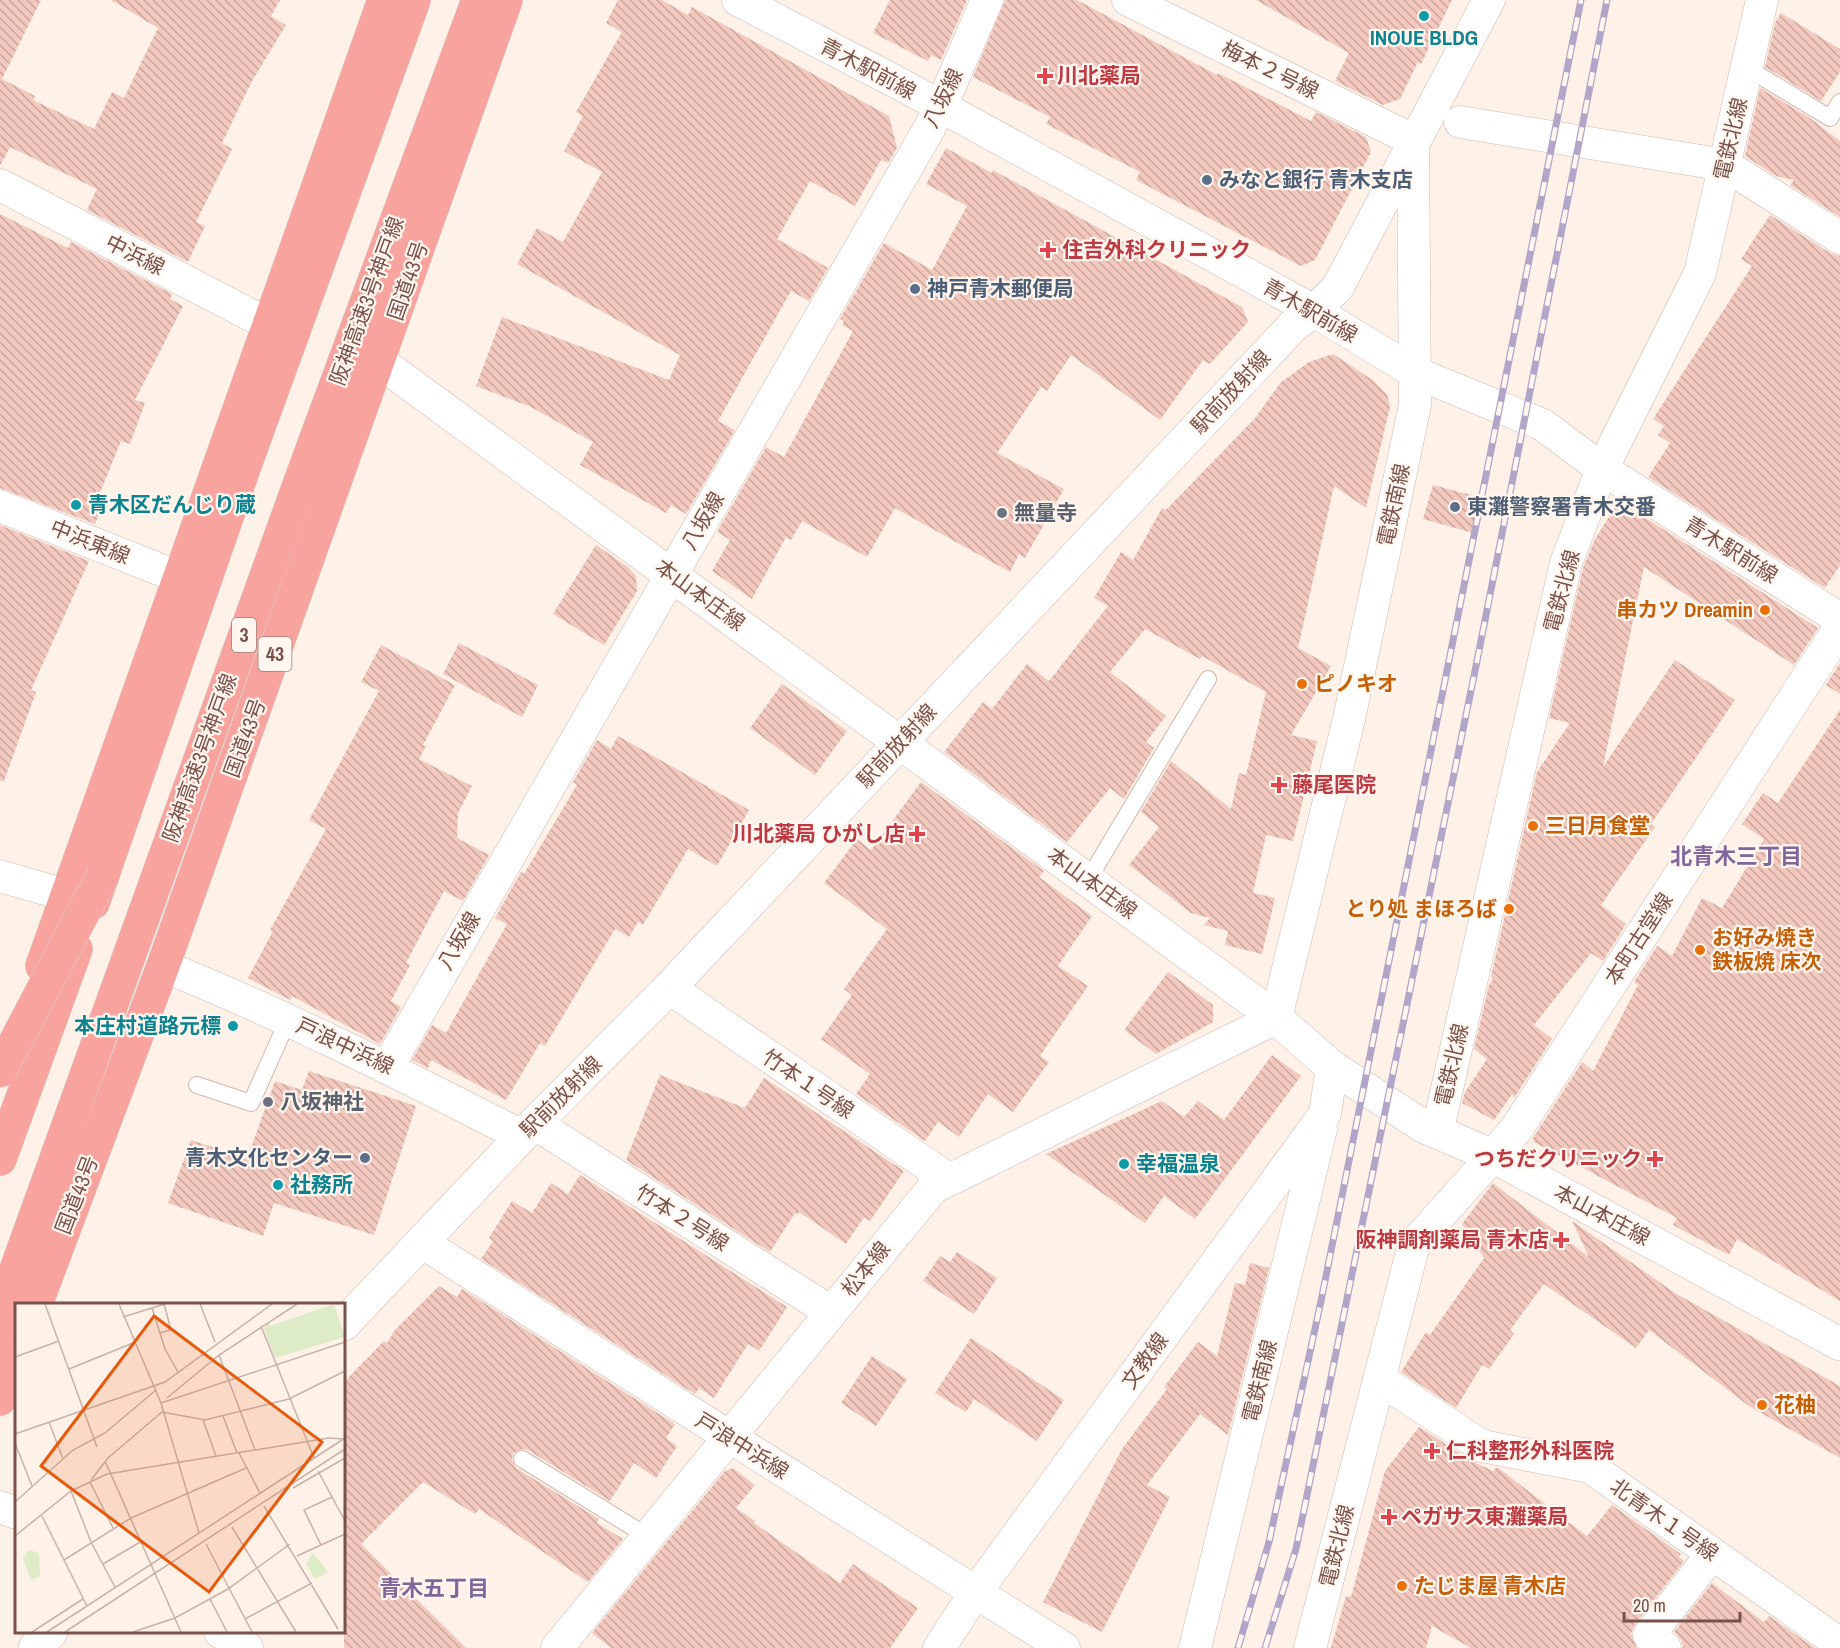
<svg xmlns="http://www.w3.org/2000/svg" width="1840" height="1648" viewBox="0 0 1840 1648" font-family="'Archivo Narrow','Noto Sans JP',sans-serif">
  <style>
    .building { fill: url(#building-back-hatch) }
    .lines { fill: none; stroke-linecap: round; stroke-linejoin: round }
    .lane-casing { stroke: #d3b8b0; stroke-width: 18 }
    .street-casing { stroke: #d3b8b0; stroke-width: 33 }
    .secondary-casing { stroke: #d8b9b0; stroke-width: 34 }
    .highway-casing { stroke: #d9cfcd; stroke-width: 34 }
    .lane { stroke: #fff; stroke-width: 16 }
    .street { stroke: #fff; stroke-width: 32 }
    .secondary { stroke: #fff; stroke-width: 33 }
    .highway { stroke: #f8a39e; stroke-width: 33 }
    .rail-casing { stroke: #b1a5c8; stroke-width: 7 }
    .rail { stroke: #fff6ef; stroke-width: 4.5; stroke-dasharray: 14; stroke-linecap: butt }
    .highway-bridge-casing { stroke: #d9cfcd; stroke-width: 34; stroke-linecap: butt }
    .highway-bridge { stroke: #f8a39e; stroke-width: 33 }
    .culture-dot { fill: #0f9aa8; stroke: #fff6ef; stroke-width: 2 }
    .health-dot { fill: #e0444e; stroke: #fff6ef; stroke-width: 2 }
    .service-dot { fill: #5c6f8a; stroke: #fff6ef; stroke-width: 2 }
    .worship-dot { fill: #6b7280; stroke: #fff6ef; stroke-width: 2 }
    .food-dot { fill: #e8710a; stroke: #fff6ef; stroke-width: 2 }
    .labels { text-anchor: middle; stroke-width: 4.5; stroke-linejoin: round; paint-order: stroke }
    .shield { fill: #fff6ef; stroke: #a1837c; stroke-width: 1.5 }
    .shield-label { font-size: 20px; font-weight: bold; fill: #79524b }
    .culture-label { font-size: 21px; font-weight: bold; fill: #0d838f; stroke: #fff6ef; text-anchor: start }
    .street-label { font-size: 21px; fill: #79524b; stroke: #fff6ef }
    .health-label { font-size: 21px; font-weight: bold; fill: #be3a42; stroke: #fff6ef; text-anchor: start }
    .service-label { font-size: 21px; font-weight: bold; fill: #4e5e75; stroke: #fff6ef; text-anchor: start }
    .worship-label { font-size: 21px; font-weight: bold; fill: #5b616d; stroke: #fff6ef; text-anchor: start }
    .food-label { font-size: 21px; font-weight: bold; fill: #c56008; stroke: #fff6ef; text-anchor: start }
    .neighbourhood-label { font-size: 22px; font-weight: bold; fill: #7f679c; stroke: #fff6ef }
    .inset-road { fill: none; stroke: #c8b1a9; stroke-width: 1.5 }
    .view { fill: #e8590c; fill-opacity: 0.15; stroke: #e8590c; stroke-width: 3 }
    .inset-edge { fill: none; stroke: #79524b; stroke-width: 3 }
  </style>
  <defs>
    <pattern id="building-back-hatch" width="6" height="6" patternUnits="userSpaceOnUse" patternTransform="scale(1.5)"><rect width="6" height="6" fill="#f3c9bf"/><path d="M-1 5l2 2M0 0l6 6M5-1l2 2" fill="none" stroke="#caa69d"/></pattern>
  </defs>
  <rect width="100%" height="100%" fill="#fdf1e8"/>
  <g class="building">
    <polygon points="0,0 41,0 2,79 35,96 33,100 94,129 112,92 124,98 158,28 111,0 280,0 271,16 286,25 252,81 222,143 232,149 196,222 205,226 188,262 87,210 97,189 10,147 0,166"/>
    <polygon points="618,0 662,0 688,15 692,7 889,116 897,148 888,163 881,160 855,206 810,181 777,239 828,268 809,301 791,291 718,421 735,430 686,514 671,505 666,513 580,465 593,442 531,407 476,386 502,317 669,380 680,355 517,264 537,228 563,242 602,172 564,151 583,116 576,112 622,32 606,23"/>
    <polygon points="890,0 967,0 941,60 931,55 928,61 873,33"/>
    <polygon points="1005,0 1077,0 1217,75 1218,73 1311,121 1316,112 1366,137 1371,152 1315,260 1301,266 1136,180 1140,172 1046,124 1050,117 973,77"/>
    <polygon points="1256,0 1452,0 1421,64 1418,62 1400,99 1383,105 1335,81 1349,53"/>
    <polygon points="1781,13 1840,49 1840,72 1821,101 1765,67 1775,23"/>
    <polygon points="1760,88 1810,118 1840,141 1840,217 1790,185 1794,180 1776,176 1745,156"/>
    <polygon points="946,148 992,173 993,170 1242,307 1248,322 1210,364 1203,360 1160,420 1071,355 1047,391 1041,387 997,453 1064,489 1025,558 1019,554 1010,572 895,508 867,557 802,521 791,540 786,537 752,599 712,571 730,540 717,532 766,447 784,457 853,331 842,325 844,321 840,319 884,243 932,270 967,206 926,184"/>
    <polygon points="0,214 68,248 71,242 172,294 170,299 183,306 135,400 145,403 130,444 121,441 97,500 104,503 95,524 0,488"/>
    <polygon points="1770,215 1830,253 1840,256 1840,565 1825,588 1648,477 1670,443 1658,435 1664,426 1653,419 1752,266 1741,259"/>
    <polygon points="1333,354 1374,381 1387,394 1390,407 1366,508 1334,486 1298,648 1331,666 1291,735 1317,741 1293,841 1266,835 1253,893 1275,898 1262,954 1225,945 1228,931 1204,925 1210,918 1191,913 1129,865 1159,827 1141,812 1171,761 1231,809 1239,773 1246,775 1266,692 1202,656 1200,659 1145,629 1110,672 1166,716 1146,742 1154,748 1124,799 1110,788 1067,842 944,752 983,702 992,709 1027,664 1049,681 1108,606 1094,598 1121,552 1133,560 1162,508 1166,510 1256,417 1280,383 1309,362"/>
    <polygon points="1433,485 1486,499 1477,534 1423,519"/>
    <polygon points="1619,501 1818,628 1794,665 1644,567 1603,767 1675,660 1735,700 1651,824 1655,827 1601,905 1626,924 1603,961 1591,953 1534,1025 1552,1039 1514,1098 1512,1094 1494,1120 1462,1103 1465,1092 1487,1059 1474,1049 1489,985 1493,979 1491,977 1537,772 1570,723 1549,718 1583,568 1595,539"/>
    <polygon points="0,525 89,561 31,690 36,692 4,781 0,781"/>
    <polygon points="596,545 628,567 636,576 637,591 604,645 553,614"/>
    <polygon points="459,643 538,685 522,717 443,674"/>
    <polygon points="381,645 455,685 423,745 426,746 419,759 472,786 458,813 457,838 489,855 463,901 444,891 406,963 410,965 391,1001 401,1007 380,1044 292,996 290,1000 248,978 273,931 270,930 326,829 309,820 379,691 361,682"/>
    <polygon points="1840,663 1840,694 1826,685"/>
    <polygon points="782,684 847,731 815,775 750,728"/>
    <polygon points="1840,710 1840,1301 1737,1239 1729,1255 1673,1225 1677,1218 1534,1142 1533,1138 1582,1062 1593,1071 1638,985 1634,982 1657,946 1672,956 1702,898 1722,908 1764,839 1742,824 1763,793 1778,803"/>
    <polygon points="618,736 749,810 717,866 688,849 643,925 638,922 629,937 615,929 545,1046 540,1043 506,1100 431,1060 428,1068 412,1060 432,1025 446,1033 507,924 495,918 521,872 524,874 577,785 573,782 597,740 611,749"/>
    <polygon points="921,782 1044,871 1039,877 1092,916 1058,966 1088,986 1040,1056 1049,1062 1013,1112 988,1094 959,1137 938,1122 925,1141 856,1094 870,1074 821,1039 852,995 844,989 887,929 824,883 857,839 871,850"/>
    <polygon points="1168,972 1213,1005 1213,1022 1156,1054 1124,1030"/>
    <polygon points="1272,1055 1301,1076 1195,1219 1164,1196 1145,1223 1046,1154 1162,1101 1184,1117 1198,1101 1224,1120"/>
    <polygon points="309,1071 416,1106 374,1235 274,1203 263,1236 168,1203 191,1140 247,1159 275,1081 302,1090"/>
    <polygon points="660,1075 745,1108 764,1078 904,1171 870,1221 864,1217 846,1244 799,1212 797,1215 795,1213 770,1252 626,1160"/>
    <polygon points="580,1175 787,1307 759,1351 748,1344 714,1398 699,1388 695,1394 481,1259 493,1241 489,1238 512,1201 532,1213 551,1183 568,1194"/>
    <polygon points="1493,1183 1589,1257 1572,1221 1675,1293 1840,1386 1840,1458 1749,1406 1649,1330 1636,1348 1544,1284 1510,1330 1514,1334 1489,1369 1482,1365 1456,1408 1401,1372 1426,1332 1430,1335 1484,1258 1462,1224"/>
    <polygon points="957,1252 997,1278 974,1314 923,1281 940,1256 950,1262"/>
    <polygon points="1250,1263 1269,1268 1228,1435 1200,1414 1147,1485 1170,1497 1102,1632 1043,1602 1122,1449 1167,1389 1164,1387 1198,1342 1217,1356 1235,1283 1245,1285"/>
    <polygon points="439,1286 457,1297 462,1289 675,1424 666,1438 677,1446 656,1478 634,1463 610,1501 528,1450 522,1449 513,1453 512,1459 516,1468 599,1519 597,1523 623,1539 588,1582 479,1509 475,1514 423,1482 361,1544 466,1648 344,1648 344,1382 384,1341 387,1343 395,1330"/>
    <polygon points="971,1338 1064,1400 1037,1441 974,1399 966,1412 935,1393"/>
    <polygon points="872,1356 907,1379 876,1426 841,1403"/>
    <polygon points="1419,1427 1472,1461 1493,1471 1497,1467 1587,1536 1612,1505 1681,1554 1679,1557 1684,1561 1635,1624 1631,1633 1637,1648 1471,1648 1432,1626 1426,1648 1331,1648 1346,1596 1351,1597 1385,1471"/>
    <polygon points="733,1468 755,1485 736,1508 755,1521 754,1523 840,1583 853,1564 918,1608 890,1648 611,1648 592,1633 725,1471"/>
    <polygon points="1712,1583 1764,1622 1769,1616 1815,1648 1683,1648 1682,1641 1674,1632"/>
  </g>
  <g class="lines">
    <g class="lane-casing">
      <g id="lane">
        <polyline points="1747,68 1830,118 1840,102"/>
        <polyline points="1088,880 1208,679"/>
        <polyline points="197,1085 251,1103 288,1020"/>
        <polyline points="522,1459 647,1536"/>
      </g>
    </g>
    <g class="street-casing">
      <g id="street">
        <polyline points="738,0 902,85 1314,311 1416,373 1543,425 1602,469 1840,619"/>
        <polyline points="1128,0 1413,140"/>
        <polyline points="1460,122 1725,165 1840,238"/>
        <polyline points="0,185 270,325"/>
        <polyline points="1314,311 1338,287 1489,0"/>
        <polyline points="0,506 181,578"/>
        <polyline points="0,876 69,896"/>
        <path d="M 163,966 C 287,1016 404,1076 522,1136"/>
        <polyline points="669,988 948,1179"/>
        <polyline points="388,1066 929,129 949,88 987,0"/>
        <polyline points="534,1123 831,1312"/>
        <polyline points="1437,1133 1566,563 1602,469 1700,273 1762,0"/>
        <polyline points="421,1242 1064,1648"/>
        <polyline points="1379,1379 1482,1446 1590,1467 1840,1644"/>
        <polyline points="0,1507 16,1513"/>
        <polyline points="220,1632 247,1648"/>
        <polyline points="557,1648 933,1188 1276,1018 1349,719 1415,405 1413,140"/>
        <polyline points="939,1648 975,1593 1325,1114 1332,1067"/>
        <polyline points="1195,1648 1321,1129"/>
        <polyline points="1310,1648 1414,1244 1493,1156"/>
        <polyline points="1665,1648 1649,1635 1712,1554"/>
      </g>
    </g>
    <g class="secondary-casing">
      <g id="secondary">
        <polyline points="380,362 1276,1018 1332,1067 1423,1126 1493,1156 1840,1344"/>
        <polyline points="1493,1156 1517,1128 1840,628"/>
        <polyline points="344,1324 522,1136 669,988 1294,325 1314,311"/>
        <polyline points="35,1648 51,1632"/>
      </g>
    </g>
    <g class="highway-casing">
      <g id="highway">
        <polyline points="93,903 244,468 414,0"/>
        <polyline points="42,966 384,0"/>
        <polyline points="0,1159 76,949"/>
        <polyline points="36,1304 163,966 506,0"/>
        <polyline points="0,1314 304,471 478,0"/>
        <polyline points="0,1340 11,1292"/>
        <polyline points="0,1399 16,1355"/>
      </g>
    </g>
    <use href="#lane" class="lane"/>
    <use href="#street" class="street"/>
    <use href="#secondary" class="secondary"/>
    <use href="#highway" class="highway"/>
    <g class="rail-casing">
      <g id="rail">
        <polyline points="1238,1648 1269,1542 1321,1301 1581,0"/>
        <polyline points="1265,1648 1296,1549 1476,666 1607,0"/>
      </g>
    </g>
    <use href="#rail" class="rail"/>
    <g class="highway-bridge-casing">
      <polyline id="highway-bridge" points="0,1071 103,875"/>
    </g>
    <use href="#highway-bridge" class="highway-bridge"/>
  </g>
  <g class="culture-dot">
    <circle cx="1424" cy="16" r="6"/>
    <circle cx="76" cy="505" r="6"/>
    <circle cx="233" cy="1026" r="6"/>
    <circle cx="1124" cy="1164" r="6"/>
    <circle cx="278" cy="1185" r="6"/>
  </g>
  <g class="health-dot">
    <path d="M1042 67h6v6h6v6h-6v6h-6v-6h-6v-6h6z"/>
    <path d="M1045 241h6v6h6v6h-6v6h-6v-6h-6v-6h6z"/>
    <path d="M1276 776h6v6h6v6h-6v6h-6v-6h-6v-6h6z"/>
    <path d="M914 825h6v6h6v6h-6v6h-6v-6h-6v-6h6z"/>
    <path d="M1652 1150h6v6h6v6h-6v6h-6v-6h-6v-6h6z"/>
    <path d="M1558 1231h6v6h6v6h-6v6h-6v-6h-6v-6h6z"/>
    <path d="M1429 1442h6v6h6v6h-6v6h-6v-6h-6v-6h6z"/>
    <path d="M1386 1508h6v6h6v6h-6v6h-6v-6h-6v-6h6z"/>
  </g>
  <g class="service-dot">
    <circle cx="1207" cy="180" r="6"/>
    <circle cx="915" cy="289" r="6"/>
    <circle cx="1455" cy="507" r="6"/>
    <circle cx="365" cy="1158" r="6"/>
  </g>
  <g class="worship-dot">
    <circle cx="1002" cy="513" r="6"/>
    <circle cx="268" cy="1102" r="6"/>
  </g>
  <g class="food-dot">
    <circle cx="1765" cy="610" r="6"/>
    <circle cx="1302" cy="684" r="6"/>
    <circle cx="1533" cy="826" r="6"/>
    <circle cx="1509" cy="909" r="6"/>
    <circle cx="1700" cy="950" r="6"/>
    <circle cx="1762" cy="1405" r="6"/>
    <circle cx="1402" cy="1586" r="6"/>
  </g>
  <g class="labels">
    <g class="shield">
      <rect x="232" y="618" width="24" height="34" rx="4.5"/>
      <rect x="258.5" y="637" width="33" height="34" rx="4.5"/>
    </g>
    <g class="shield-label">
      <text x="244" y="642">3</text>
      <text x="275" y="661">43</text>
    </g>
    <g class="culture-label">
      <text x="1424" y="45" text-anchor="middle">INOUE BLDG</text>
      <text x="88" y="512">青木区だんじり蔵</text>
      <text x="221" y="1033" text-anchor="end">本庄村道路元標</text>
      <text x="1136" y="1171">幸福温泉</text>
      <text x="290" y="1192">社務所</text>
    </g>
    <g class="street-label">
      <text transform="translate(868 69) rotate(28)" y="7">青木駅前線</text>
      <text transform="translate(1270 70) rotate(26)" y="7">梅本２号線</text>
      <text transform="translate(943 98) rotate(-64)" y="7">八坂線</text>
      <text transform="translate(1731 139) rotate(-77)" y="7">電鉄北線</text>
      <text transform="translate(135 255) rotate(27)" y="7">中浜線</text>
      <text transform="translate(408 281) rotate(-71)" y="7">国道43号</text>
      <text transform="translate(367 301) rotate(-70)" y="7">阪神高速3号神戸線</text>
      <text transform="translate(1310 311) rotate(30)" y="7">青木駅前線</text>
      <text transform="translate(1231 392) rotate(-47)" y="7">駅前放射線</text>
      <text transform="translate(1394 505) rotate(-78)" y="7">電鉄南線</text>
      <text transform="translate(703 521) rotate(-60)" y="7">八坂線</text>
      <text transform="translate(90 542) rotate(22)" y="7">中浜東線</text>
      <text transform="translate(1731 550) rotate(32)" y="7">青木駅前線</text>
      <text transform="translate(1562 591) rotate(-75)" y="7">電鉄北線</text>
      <text transform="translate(700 595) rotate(36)" y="7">本山本庄線</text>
      <text transform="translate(245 738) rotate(-70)" y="7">国道43号</text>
      <text transform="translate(897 746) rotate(-47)" y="7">駅前放射線</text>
      <text transform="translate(200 758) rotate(-70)" y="7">阪神高速3号神戸線</text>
      <text transform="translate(1092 883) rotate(36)" y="7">本山本庄線</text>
      <text transform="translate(1639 939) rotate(-57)" y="7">本町古堂線</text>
      <text transform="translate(459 941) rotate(-60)" y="7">八坂線</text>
      <text transform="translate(345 1046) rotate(25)" y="7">戸浪中浜線</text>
      <text transform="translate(1452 1065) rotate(-77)" y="7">電鉄北線</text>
      <text transform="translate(808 1084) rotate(34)" y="7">竹本１号線</text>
      <text transform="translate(561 1097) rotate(-45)" y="7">駅前放射線</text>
      <text transform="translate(77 1195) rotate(-69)" y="7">国道43号</text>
      <text transform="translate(1602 1215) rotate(28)" y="7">本山本庄線</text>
      <text transform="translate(682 1218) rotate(32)" y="7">竹本２号線</text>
      <text transform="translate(866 1269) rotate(-51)" y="7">松本線</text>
      <text transform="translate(1145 1361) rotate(-54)" y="7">文教線</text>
      <text transform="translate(1260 1381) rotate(-76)" y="7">電鉄南線</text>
      <text transform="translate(742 1446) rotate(32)" y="7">戸浪中浜線</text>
      <text transform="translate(1664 1520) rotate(35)" y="7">北青木１号線</text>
      <text transform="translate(1337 1546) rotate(-76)" y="7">電鉄北線</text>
    </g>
    <g class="health-label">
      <text x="1057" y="83">川北薬局</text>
      <text x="1062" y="257">住吉外科クリニック</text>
      <text x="1292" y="792">藤尾医院</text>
      <text x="905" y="841" text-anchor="end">川北薬局 ひがし店</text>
      <text x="1642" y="1166" text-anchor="end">つちだクリニック</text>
      <text x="1549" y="1247" text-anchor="end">阪神調剤薬局 青木店</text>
      <text x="1446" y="1458">仁科整形外科医院</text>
      <text x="1401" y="1524">ペガサス東灘薬局</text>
    </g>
    <g class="service-label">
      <text x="1219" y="187">みなと銀行 青木支店</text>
      <text x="927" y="296">神戸青木郵便局</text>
      <text x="1467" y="514">東灘警察署青木交番</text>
      <text x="353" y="1165" text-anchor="end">青木文化センター</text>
    </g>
    <g class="worship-label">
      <text x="1014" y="520">無量寺</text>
      <text x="280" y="1109">八坂神社</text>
    </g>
    <g class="food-label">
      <text x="1753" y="617" text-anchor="end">串カツ Dreamin</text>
      <text x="1314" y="691">ピノキオ</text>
      <text x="1545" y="833">三日月食堂</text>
      <text x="1497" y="916" text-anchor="end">とり処 まほろば</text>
      <text x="1712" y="945">お好み焼き<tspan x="1712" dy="24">鉄板焼 床次</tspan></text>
      <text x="1774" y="1412">花柚</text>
      <text x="1414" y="1593">たじま屋 青木店</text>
    </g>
    <g class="neighbourhood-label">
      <text x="1736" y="864">北青木三丁目</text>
      <text x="434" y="1596">青木五丁目</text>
    </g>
  </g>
  <g transform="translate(15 1303)">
    <rect width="330" height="330" fill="#fdf1e8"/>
    <path d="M 319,1 L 330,34 L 260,55 L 249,25 L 253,20 L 255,23 ZM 14,247 L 24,250 L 25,273 L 16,277 L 8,256 ZM 298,250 L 313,269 L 300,276 L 291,261 Z" fill="#ddecc6"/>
    <path class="inset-road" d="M 30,1 L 82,144M 104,1 L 146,100 L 184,230M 185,1 L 200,39M 137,5 L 150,46 L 163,69M 108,14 L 150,1M 246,23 L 299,155M 144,30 L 156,27 L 149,1M 204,52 L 240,147M 0,54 L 44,38M 54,66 L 118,40M 152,95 L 204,52 L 282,1M 146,100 L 330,39M 208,113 L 222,150M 188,117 L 201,153M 34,119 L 48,156M 0,131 L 150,79 L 257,1M 0,140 L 17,183M 224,150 L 245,190M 90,158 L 166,329M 303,168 L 330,218M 76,177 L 93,155 L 147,109 L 190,117 L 274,96 L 330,68M 75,179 L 98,225M 278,185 L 330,155M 56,188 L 76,239 L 100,284M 0,199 L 58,147 L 90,130 L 141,87M 249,203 L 323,326M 27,213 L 72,303M 217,224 L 281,329M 0,233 L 56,188 L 92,171 L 314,135 L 328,136M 191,241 L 237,329M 306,242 L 289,207 L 317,194M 282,253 L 330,231M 49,257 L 116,215 L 231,165M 88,261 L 127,238M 195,296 L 212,329M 230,316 L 297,280M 17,329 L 68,296M 32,329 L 330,135M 50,329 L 330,146M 118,329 L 160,315 L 213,286 L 275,241"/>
    <path class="view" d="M 139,13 L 307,139 L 194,289 L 26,163 Z"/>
    <rect width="330" height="330" class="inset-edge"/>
  </g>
  <path d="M1624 1612v9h116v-9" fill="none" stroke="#79524b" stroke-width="3"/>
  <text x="1633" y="1612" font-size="18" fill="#79524b" stroke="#fff6ef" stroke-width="4.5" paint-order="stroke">20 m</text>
</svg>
